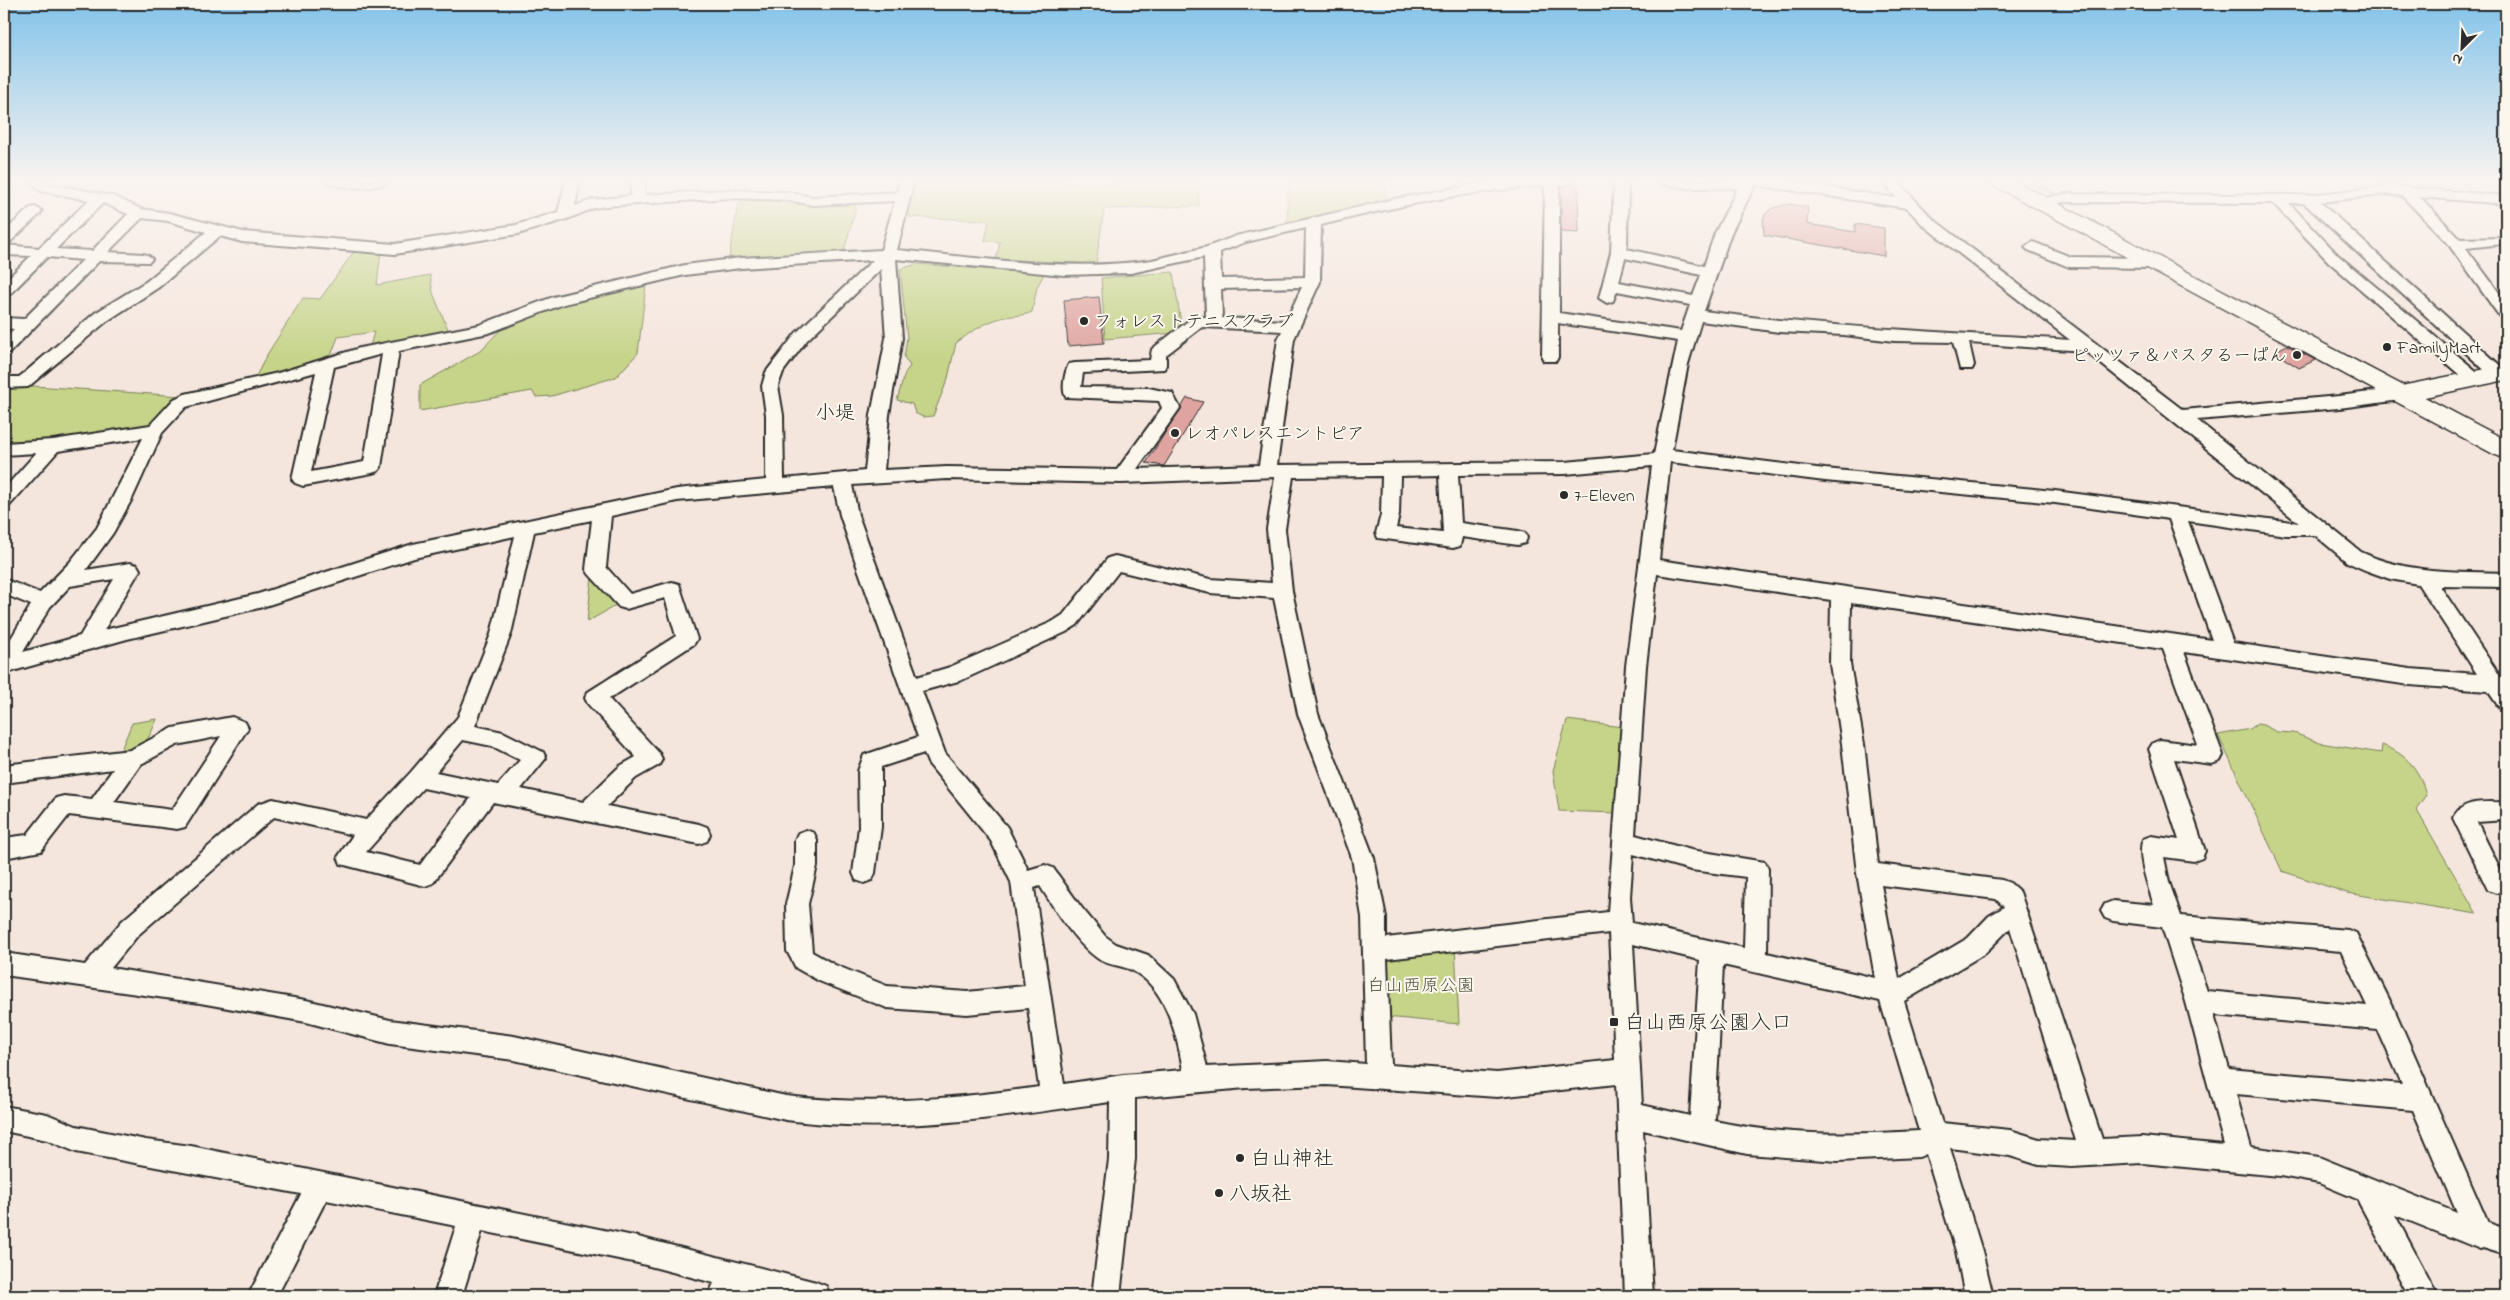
<svg xmlns="http://www.w3.org/2000/svg" width="2510" height="1300" viewBox="0 0 2510 1300" font-family="'Indie Flower','Klee One',sans-serif">
  <style>
    .green { fill: #c5d488; stroke: #78805a }
    .lines { fill: none; stroke-linecap: round; stroke-linejoin: round }
    .stream { stroke: #66949f; stroke-width: 4 }
    .building { fill: #dfa4a0; stroke: #2b2b2b }
    .street-casing { stroke: #2b2b2b; stroke-width: 4 }
    .secondary-casing { stroke: #2b2b2b; stroke-width: 3 }
    .primary-casing { stroke: #2b2b2b; stroke-width: 3 }
    .street { fill: #fbf7ec; fill-rule: evenodd }
    .secondary { fill: #fbf7ec; fill-rule: evenodd }
    .primary { fill: #fbf7ec; fill-rule: evenodd }
    .poi-dot { fill: #2b2b2b; stroke: #fbf7ec; stroke-width: 2 }
    .labels { text-anchor: middle; stroke-width: 4; stroke-linejoin: round; paint-order: stroke }
    .poi-label { font-size: 18px; fill: #2b2b2b; stroke: #fbf7ec; text-anchor: start }
    .park-label { font-size: 18px; fill: #525542; stroke: #fbf7ec }
    .quarter-label { font-size: 20px; fill: #2b2b2b; stroke: #fbf7ec }
    .near-poi-label { font-size: 21px; fill: #2b2b2b; stroke: #fbf7ec; text-anchor: start }
  </style>
  <rect width="100%" height="100%" fill="#f5e6dd"/>
  <filter id="ink" filterUnits="userSpaceOnUse"><feTurbulence type="fractalNoise" baseFrequency=".02" numOctaves="2"/><feDisplacementMap in="SourceGraphic" scale="10" xChannelSelector="R" yChannelSelector="G"/><feConvolveMatrix kernelMatrix="1 2 1 2 8 2 1 2 1" color-interpolation-filters="sRGB"/></filter>
  <g filter="url(#ink)">
    <g class="green">
      <path d="M 915,181 L 945,184 L 953,181 L 989,181 L 989,185 C 998,185 1007,186 1016,185 C 1026,184 1034,181 1043,181 C 1069,180 1100,192 1125,181 L 1198,181 L 1199,206 L 1104,209 L 1096,264 L 996,259 L 1000,242 L 985,241 L 989,221 C 961,218 935,219 908,217 L 906,211 Z"/>
      <polygon points="1291,181 1385,181 1386,202 1287,222 1288,193"/>
      <polygon points="765,198 852,203 856,207 844,251 836,253 734,260 729,257 738,206 743,201"/>
      <polygon points="355,250 381,251 377,285 430,275 433,293 449,332 370,346 374,332 338,337 330,358 254,380 268,353 303,298 320,299"/>
      <path d="M 917,264 L 1044,274 L 1037,287 L 1032,312 C 1021,317 1011,315 1001,318 C 983,323 971,332 956,343 L 948,378 L 933,416 L 923,417 L 915,413 L 912,404 L 897,400 L 905,373 L 910,366 L 904,357 L 907,338 L 900,269 Z"/>
      <polygon points="1173,272 1182,329 1176,333 1105,339 1101,278"/>
      <polygon points="636,285 646,285 638,353 616,377 552,396 536,397 532,391 420,411 420,385 480,351 506,324 602,292"/>
      <polygon points="4,384 182,396 152,425 61,438 4,442"/>
      <polygon points="592,576 620,603 587,622"/>
      <path d="M 157,719 C 148,741 145,749 120,752 L 132,723 Z"/>
      <polygon points="1567,720 1622,727 1616,813 1559,811 1553,771"/>
      <path d="M 2257,724 L 2263,725 L 2277,732 L 2294,733 L 2320,743 L 2381,753 L 2382,745 C 2407,754 2420,770 2426,795 L 2416,809 L 2477,914 L 2347,893 L 2282,871 L 2218,735 L 2250,729 Z"/>
      <polygon points="1455,947 1459,1024 1386,1017 1384,953"/>
    </g>
    <g class="lines">
      <g class="stream">
        <polyline points="2033,181 2056,195"/>
        <polyline points="2377,195 2401,195"/>
        <polyline points="2422,197 2483,202"/>
        <polyline points="2129,202 2215,203"/>
      </g>
    </g>
    <g class="building">
      <polygon points="1571,185 1578,186 1579,233 1561,232 1561,188"/>
      <polygon points="1789,204 1808,207 1807,224 1855,232 1855,224 1884,228 1884,256 1764,235 1763,220 1765,214 1772,208"/>
      <polygon points="1099,297 1104,343 1068,346 1064,300"/>
      <polygon points="2287,345 2315,360 2299,368 2274,352"/>
      <polygon points="1187,398 1203,402 1164,466 1146,463"/>
    </g>
    <g class="lines">
      <g class="street-casing">
        <g id="street">
          <path d="M 29,181 L 45,181 L 50,184 L 113,196 L 141,209 L 169,213 L 243,232 L 395,244 L 516,225 L 558,212 L 566,181 L 580,181 L 575,206 L 591,200 L 631,196 L 631,181 L 645,181 L 645,195 L 729,190 L 787,192 L 813,197 L 897,192 L 900,181 L 914,181 L 897,250 C 981,258 1068,272 1152,260 L 1207,247 L 1236,236 L 1394,199 L 1495,181 L 1571,181 L 1569,184 L 1559,186 L 1559,313 L 1681,331 L 1690,305 L 1617,291 L 1613,301 L 1607,303 L 1599,298 L 1611,252 L 1614,181 L 1628,181 L 1627,249 L 1704,266 L 1715,233 L 1738,188 L 1689,188 L 1661,184 L 1659,181 L 1783,181 L 1897,198 L 1882,181 L 1897,181 L 1933,219 L 2183,410 L 2339,396 L 2401,388 L 2407,390 L 2410,394 L 2407,398 L 2401,400 L 2339,408 L 2197,420 L 2361,552 C 2407,574 2456,571 2506,573 L 2506,587 L 2440,586 L 2506,685 L 2506,709 L 2499,707 L 2488,691 L 2410,685 L 2184,652 L 2223,755 L 2220,761 L 2212,764 L 2174,759 L 2205,851 L 2202,858 L 2194,861 L 2164,857 L 2169,882 L 2181,916 L 2348,930 L 2356,933 L 2395,1011 L 2488,1223 L 2506,1229 L 2506,1255 L 2483,1248 L 2480,1249 L 2395,1215 L 2438,1296 L 2409,1296 L 2357,1199 L 2319,1183 L 2280,1176 L 2142,1163 L 2072,1167 L 2039,1165 L 2010,1156 L 1950,1148 L 1982,1251 L 1993,1296 L 1965,1296 L 1956,1251 L 1926,1154 L 1919,1157 L 1838,1161 L 1747,1154 L 1643,1130 L 1653,1296 L 1625,1296 L 1616,1084 L 1497,1097 L 1327,1085 L 1246,1088 L 1135,1098 L 1135,1159 L 1120,1296 L 1092,1296 L 1109,1159 L 1110,1102 C 1000,1117 898,1135 786,1120 L 514,1060 L 390,1044 L 306,1022 L 200,1003 L 4,975 L 4,953 L 85,965 L 122,921 L 258,804 L 273,799 L 366,820 L 411,772 L 458,717 L 491,634 L 515,536 L 414,558 L 259,608 L 127,639 L 13,671 L 4,676 L 4,650 L 31,605 L 4,594 L 4,579 L 40,593 L 70,562 L 97,528 L 143,438 L 58,451 L 10,505 L 4,506 L 4,489 L 36,453 L 4,455 L 4,443 L 53,440 L 150,425 L 174,399 L 185,394 L 278,373 L 360,348 L 479,325 L 553,297 L 685,265 L 741,258 L 881,250 L 895,201 L 813,205 L 787,200 L 729,198 L 606,206 L 594,208 L 570,218 L 518,234 L 395,254 L 242,242 L 220,236 L 159,287 L 107,321 L 28,387 L 4,388 L 4,377 L 19,377 L 23,374 L 95,313 L 147,281 L 206,232 L 168,221 L 142,218 L 108,252 L 144,254 L 149,256 L 152,259 L 149,262 L 99,261 L 10,352 L 4,353 L 4,339 L 14,329 L 4,328 L 4,318 L 24,319 L 83,260 L 47,257 L 10,294 L 4,296 L 4,282 L 31,256 L 4,255 L 4,245 L 39,248 L 89,200 L 41,191 ZM 1755,185 L 1907,208 L 1923,225 L 2070,340 C 1948,332 1825,328 1704,311 L 1731,233 ZM 1545,186 L 1542,357 L 1544,361 L 1556,361 L 1558,357 L 1558,323 L 1678,341 L 1654,454 L 1565,462 L 1277,465 L 1294,339 L 1320,282 L 1321,225 C 1394,207 1469,190 1545,186 ZM 103,203 L 128,214 L 92,251 L 56,249 ZM 1306,228 L 1305,277 L 1221,279 L 1220,252 L 1246,242 ZM 1204,257 L 1206,317 L 1192,318 L 1152,349 L 1150,360 L 1075,363 L 1069,364 C 1065,371 1061,390 1066,397 L 1159,401 L 1162,408 L 1117,470 L 947,467 L 884,470 L 889,415 L 902,338 L 896,259 L 1064,275 L 1131,273 ZM 1625,258 L 1701,275 L 1693,296 L 1619,282 ZM 873,260 L 796,333 L 766,372 L 762,386 L 766,415 L 766,480 L 677,489 L 413,544 L 258,594 L 104,630 L 140,570 L 137,565 L 130,563 L 86,570 L 113,533 L 132,499 L 162,433 L 186,407 L 316,372 L 292,479 L 295,483 L 303,486 L 372,473 L 378,471 L 381,467 L 399,351 L 489,333 L 564,304 L 685,275 L 741,268 ZM 881,269 L 886,338 L 871,415 L 865,471 L 784,479 L 783,415 L 778,386 L 783,372 L 807,340 ZM 1302,287 L 1286,321 L 1222,318 L 1221,289 ZM 1701,321 L 1779,332 L 1844,335 L 1894,341 L 1953,342 L 1960,369 L 1972,369 L 1974,365 L 1969,343 L 2085,351 L 2299,523 L 2055,491 L 1825,469 L 1672,450 L 1688,364 ZM 1202,327 L 1282,331 L 1278,339 L 1259,465 L 1137,469 L 1180,408 L 1172,393 L 1149,388 L 1081,387 L 1083,373 L 1164,369 L 1166,365 L 1166,355 ZM 382,354 L 364,462 L 311,472 L 334,367 ZM 1670,462 L 1825,481 L 2055,503 L 2169,519 L 2212,640 L 1659,560 ZM 1652,466 L 1626,666 L 1608,912 L 1386,938 L 1386,917 L 1374,858 L 1318,714 L 1292,591 L 1285,529 L 1293,477 L 1382,476 L 1381,515 L 1376,533 L 1378,538 L 1453,548 L 1460,546 L 1462,537 L 1518,545 L 1525,543 L 1527,538 L 1525,533 L 1518,531 L 1461,523 L 1458,475 L 1565,474 ZM 1440,475 L 1443,533 L 1396,528 L 1399,515 L 1400,476 ZM 1275,477 L 1267,529 L 1272,583 L 1210,579 L 1115,556 L 1108,558 L 1063,615 L 1052,622 L 950,667 L 917,677 L 858,515 L 852,485 L 947,479 L 1122,483 ZM 834,487 L 840,515 L 856,563 L 918,737 L 864,755 L 858,771 L 859,827 L 853,873 L 856,880 L 864,883 L 872,880 L 875,873 L 881,827 L 881,767 L 924,753 L 928,763 L 991,841 L 1011,882 L 1025,986 L 967,992 L 887,986 L 835,965 L 812,952 L 808,904 L 817,866 L 817,840 L 814,833 L 806,830 L 798,833 L 795,840 L 795,866 L 786,904 L 787,951 L 796,968 L 819,981 L 887,1008 L 967,1014 L 1028,1008 L 1039,1087 C 954,1099 871,1106 786,1096 L 514,1036 L 390,1020 L 306,1000 L 111,968 L 138,935 L 274,817 L 353,835 L 338,857 L 341,864 L 425,886 L 433,883 L 493,802 L 699,844 L 707,841 L 710,834 L 707,827 L 699,824 L 607,806 L 636,778 L 659,765 L 662,759 L 659,753 L 609,699 L 694,644 L 697,639 L 679,584 L 672,582 L 630,594 L 606,567 L 611,516 L 677,501 ZM 592,520 L 586,569 L 589,574 L 619,607 L 626,609 L 665,598 L 676,636 L 588,692 L 585,698 L 588,704 L 636,757 L 620,766 L 583,802 L 521,789 L 546,758 L 543,752 L 503,732 L 475,726 L 511,634 L 534,532 ZM 2188,521 L 2286,535 L 2315,535 L 2347,562 L 2365,570 L 2390,579 L 2418,584 L 2477,674 L 2410,669 L 2233,643 ZM 1119,571 L 1210,593 L 1274,598 L 1298,714 L 1352,858 L 1362,917 L 1366,1064 L 1327,1061 L 1207,1067 L 1193,1014 L 1174,979 L 1148,955 L 1116,944 L 1105,936 L 1081,907 L 1053,868 L 1045,865 L 1028,870 L 1007,827 L 945,753 L 922,691 L 962,680 L 1066,632 L 1077,625 ZM 1657,574 L 1831,600 L 1830,664 L 1842,744 L 1857,873 L 1875,978 L 1767,953 L 1768,869 L 1765,862 L 1691,850 L 1635,835 L 1646,666 ZM 114,579 L 80,636 L 23,652 L 50,607 L 70,586 ZM 1851,603 L 2163,649 L 2198,745 L 2160,740 L 2153,743 L 2149,749 L 2179,840 L 2151,836 L 2143,839 C 2136,855 2149,889 2154,905 L 2113,901 L 2105,904 L 2101,911 L 2105,918 L 2113,921 L 2162,927 L 2186,1002 L 2224,1145 L 2142,1137 L 2102,1139 L 2020,892 L 2010,883 L 2002,880 L 1878,864 L 1864,744 L 1850,664 ZM 463,740 L 492,746 L 520,760 L 498,785 L 436,772 ZM 423,788 L 471,798 L 420,865 L 366,852 ZM 1633,854 L 1691,870 L 1746,877 L 1744,948 L 1632,923 L 1630,897 ZM 1881,885 L 1996,899 L 2004,907 L 1989,916 L 1968,938 L 1899,979 ZM 1040,886 C 1056,911 1073,940 1097,958 C 1106,965 1119,965 1129,969 C 1166,985 1177,1035 1183,1070 L 1123,1075 L 1064,1084 L 1034,888 ZM 2010,928 L 2076,1141 L 2039,1139 L 2010,1130 L 1942,1123 L 1904,1001 L 1984,954 ZM 1609,933 L 1615,1060 L 1497,1073 L 1391,1065 L 1387,959 ZM 2189,938 L 2341,951 L 2367,1006 L 2207,991 ZM 1633,944 L 1700,960 L 1690,1116 L 1642,1105 ZM 1723,965 L 1880,1001 L 1919,1131 C 1851,1135 1782,1136 1715,1121 ZM 2214,1015 L 2378,1030 L 2402,1084 L 2229,1069 ZM 2236,1094 L 2413,1110 L 2457,1213 L 2319,1157 L 2251,1147 Z"/>
          <path d="M 326,181 L 388,181 C 382,190 332,189 326,181 Z"/>
          <polygon points="2389,186 2506,196 2506,204 2420,197 2460,239 2502,238 2505,241 2502,244 2466,248 2506,302 2506,318 2500,317 2447,242 2402,196 2389,194 2320,202 2505,370 2505,378 2493,378 2304,203 2289,203 2339,256 2481,375 2483,379 2481,383 2469,383 2329,262 2273,203 2064,202 2042,207 2035,203 2037,200 2064,194 2308,195"/>
          <polygon points="35,207 42,211 40,214 9,243 4,245 4,232 30,208"/>
          <polygon points="2033,242 2071,257 2154,258 2162,263 2154,268 2069,267 2028,250 2025,247"/>
          <path d="M 232,717 L 245,722 L 248,728 L 185,827 L 177,829 L 69,815 L 41,851 L 4,858 L 4,838 L 27,835 L 56,798 L 64,796 L 92,799 L 113,769 L 4,783 L 4,765 L 130,750 L 173,728 ZM 221,736 L 172,810 L 114,802 L 141,764 L 177,745 Z"/>
          <path d="M 2506,802 L 2506,820 L 2477,822 L 2506,881 L 2504,890 L 2496,893 L 2488,890 L 2453,818 C 2463,798 2486,803 2506,802 Z"/>
          <polygon points="4,1106 47,1114 76,1126 146,1140 191,1146 638,1237 816,1282 826,1286 830,1296 764,1296 741,1290 738,1296 708,1296 714,1283 638,1263 482,1231 462,1296 434,1296 456,1226 326,1200 277,1296 248,1296 301,1194 76,1152 47,1140 4,1131"/>
        </g>
      </g>
      <g class="secondary-casing">
        <polygon id="secondary" points="2506,365 2506,380 2401,402 2393,399 2389,394 2393,389 2401,386"/>
      </g>
      <g class="primary-casing">
        <polygon id="primary" points="1990,181 2015,181 2506,440 2506,458 2497,456 1993,185"/>
      </g>
      <use href="#street" class="street"/>
      <use href="#secondary" class="secondary"/>
      <use href="#primary" class="primary"/>
    </g>
  </g>
  <linearGradient id="sky" x2="0" y2="1"><stop stop-color="#83c3ea"/><stop offset="0.5" stop-color="#faf4f0"/><stop offset="1" stop-color="#faf4f0" stop-opacity="0"/></linearGradient>
  <rect width="2510" height="363" fill="url(#sky)"/>
  <g class="poi-dot">
    <circle cx="1084" cy="321" r="5"/>
    <circle cx="2387" cy="347" r="5"/>
    <circle cx="2297" cy="355" r="5"/>
    <circle cx="1175" cy="433" r="5"/>
    <circle cx="1564" cy="495" r="5"/>
    <rect x="1609" y="1017" width="10" height="10" rx="2.5"/>
    <circle cx="1240" cy="1158" r="5"/>
    <circle cx="1219" cy="1193" r="5"/>
  </g>
  <g class="labels">
    <g class="poi-label">
      <text x="1094" y="327">フォレストテニスクラブ</text>
      <text x="2397" y="353">FamilyMart</text>
      <text x="2287" y="361" text-anchor="end">ピッツァ＆パスタるーぱん</text>
      <text x="1185" y="439">レオパレスエントピア</text>
      <text x="1574" y="501">7-Eleven</text>
    </g>
    <g class="park-label">
      <text x="1421" y="991">白山西原公園</text>
    </g>
    <g class="quarter-label">
      <text x="835" y="419">小堤</text>
    </g>
    <g class="near-poi-label">
      <text x="1624" y="1029">白山西原公園入口</text>
      <text x="1250" y="1165">白山神社</text>
      <text x="1229" y="1200">八坂社</text>
    </g>
  </g>
  <rect width="2510" height="1300" fill="none" stroke="#fbf7ec" stroke-width="20"/>
  <rect x="10" y="10" width="2490" height="1280" fill="none" stroke="#2b2b2b" stroke-width="2" filter="url(#ink)"/>
  <g transform="translate(2462 48) rotate(204)" stroke="#fbf7ec" stroke-width="4" paint-order="stroke">
  <path d="M0-4L9 19L0 12L-9 19Z" fill="#2b2b2b"/>
  <text y="-8" font-size="14" font-weight="bold" text-anchor="middle" fill="#2b2b2b">N</text>
  </g>
</svg>
